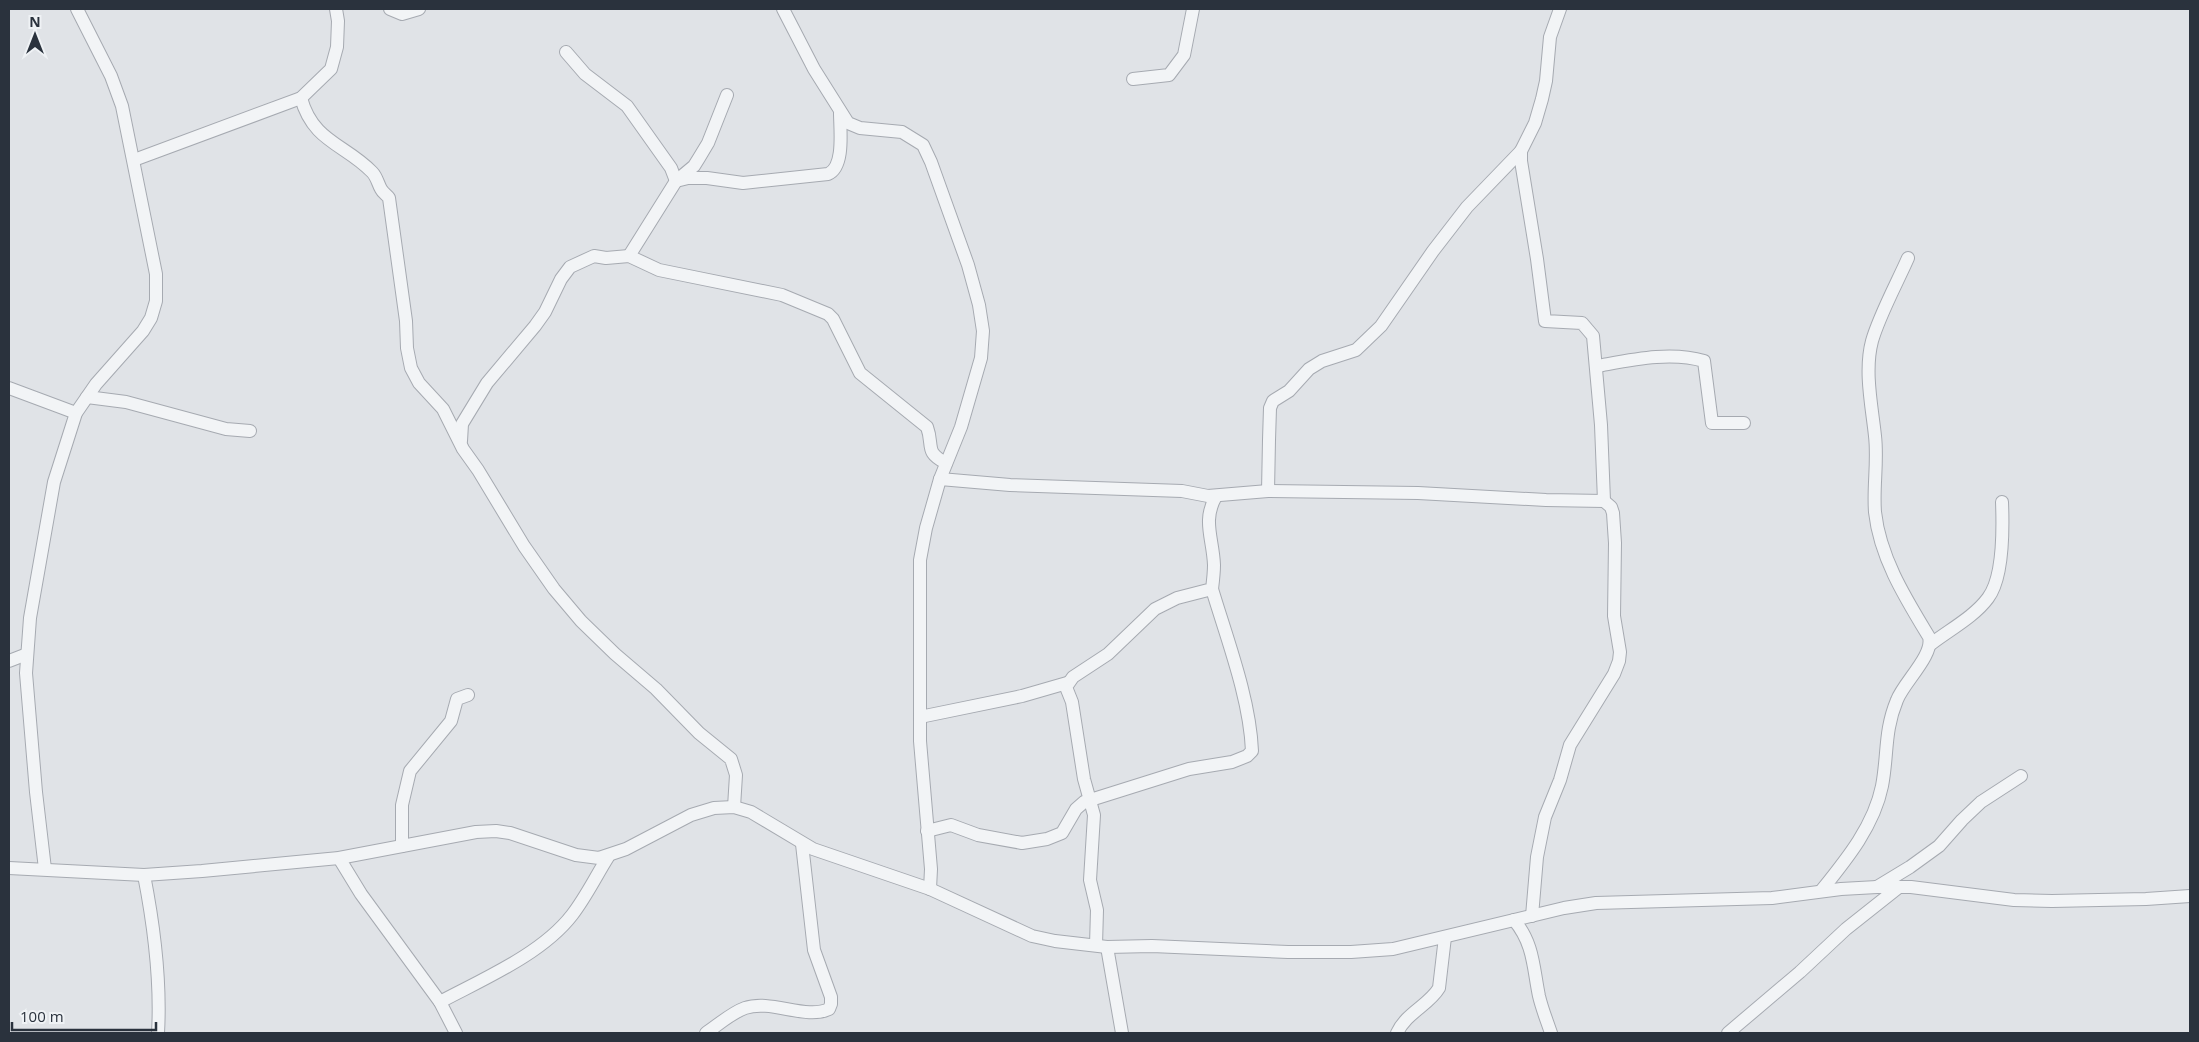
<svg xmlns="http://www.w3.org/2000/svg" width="2199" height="1042" viewBox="0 0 2199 1042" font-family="'Open Sans',sans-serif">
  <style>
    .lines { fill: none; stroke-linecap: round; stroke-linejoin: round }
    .minor-casing { stroke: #a6aab1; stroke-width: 14 }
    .minor { stroke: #f2f4f6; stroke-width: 12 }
  </style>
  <rect width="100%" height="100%" fill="#e0e3e7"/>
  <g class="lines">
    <g class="minor-casing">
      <g id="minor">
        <polyline points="390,9 402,14 419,9"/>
        <polyline points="783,9 814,69 848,123 860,128 902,132 923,145 931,162 968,265 979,305 983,331 981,358 961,427 940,479 926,528 920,560 920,741 931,869 930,889"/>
        <polyline points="1560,9 1550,37 1546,81 1542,99 1535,123 1521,151 1521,161 1537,259 1545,321 1582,323 1593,336 1601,425 1604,501"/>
        <path d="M 566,52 L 585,74 L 627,106 L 671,168 L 676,181 L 688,178 L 707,178 L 743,183 L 828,174 C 845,167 840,129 840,113"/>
        <polyline points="1133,79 1169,75 1184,55 1193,9"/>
        <path d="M 301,98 C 313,142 345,144 372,172 C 377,177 378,184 381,189 C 383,193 387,195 389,198 L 406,321 L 407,348 L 411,368 L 419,383 L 443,409 L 463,449 L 478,470 L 524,546 L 554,589 L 581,621 L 615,654 L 656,689 L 699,733 L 731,759 L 736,775 L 734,807"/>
        <polyline points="134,160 301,98 331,69 337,47 338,21 336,9"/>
        <polyline points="629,256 676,181 694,166 699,158 708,143 727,95"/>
        <path d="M 1597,366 C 1631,360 1670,351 1704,361 L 1712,423 L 1744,423"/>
        <polyline points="9,388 76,413"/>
        <polyline points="87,397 126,402 226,429 250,431"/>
        <path d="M 461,441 L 462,424 L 487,383 L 535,326 L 545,312 L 561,279 L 570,267 L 594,256 L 606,258 L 629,256 L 659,270 L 782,295 L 828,314 L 833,319 L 860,373 L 927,427 C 934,446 924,452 946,463"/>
        <polyline points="940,479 1010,485 1182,491 1208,496 1268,491 1418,493 1546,500 1604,501 1611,507 1613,513 1615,543 1614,616 1620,652 1619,661 1614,674 1570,745 1560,780 1545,817 1537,857 1532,916"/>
        <polyline points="1268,491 1269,440 1270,408 1273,401 1289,391 1309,369 1322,361 1356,350 1381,326 1433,251 1467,207 1521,151"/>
        <path d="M 1931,644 C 1949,630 1974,617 1988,598 C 2004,577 2003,527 2002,502"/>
        <polyline points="9,661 27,654"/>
        <polyline points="920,717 1022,696 1067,683"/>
        <path d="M 927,831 L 951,825 L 978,835 L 1022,843 L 1047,839 L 1062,833 L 1076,809 L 1084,802 L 1189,769 L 1232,762 L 1247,756 L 1252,751 C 1250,699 1227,639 1212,589"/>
        <polyline points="402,846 402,805 410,771 451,721 457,699 468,695"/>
        <polyline points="339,858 361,894 440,1002 456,1033"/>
        <polyline points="9,868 144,875 202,871 339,858 476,832 496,831 510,833 576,855 599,858 626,849 691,815 714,808 734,807 751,812 813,849 930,889 1032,936 1055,941 1107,947 1152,946 1288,952 1351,952 1393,949 1564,908 1596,903 1772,898 1841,889 1877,887 1911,887 2014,900 2052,901 2146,899 2190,896"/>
        <polyline points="45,869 36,792 26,673 30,618 54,482 76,413 96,384 143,331 151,318 156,301 156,274 122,106 111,76 77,9"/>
        <path d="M 144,875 C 154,926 161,981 158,1033"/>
        <polyline points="1877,887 1910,867 1939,846 1962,820 1981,802 2021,776"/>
        <path d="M 1821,891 C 1846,860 1874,826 1882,786 C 1888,755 1884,731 1897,700 C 1904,682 1934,655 1929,637 C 1906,599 1880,558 1875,512 C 1873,487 1878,461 1875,436 C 1872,407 1864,371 1872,341 C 1879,316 1897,283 1908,258"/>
        <path d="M 1514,920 C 1534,944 1533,967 1539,996 C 1542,1009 1547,1021 1551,1033"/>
        <path d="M 1096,945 L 1097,910 L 1090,880 L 1094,815 L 1084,779 L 1072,702 L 1066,687 L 1073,677 L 1108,654 L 1155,609 L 1177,598 L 1212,589 C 1213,581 1214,573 1214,565 C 1213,538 1202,521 1216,496"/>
        <polyline points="1107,947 1122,1033"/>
        <path d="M 440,1002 C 483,979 542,954 572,915 C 586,897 596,876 608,857"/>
        <path d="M 706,1033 C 718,1025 731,1013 745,1008 C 771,999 806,1020 829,1009 L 831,1004 L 831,997 L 814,950 L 802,844"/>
        <path d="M 1397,1033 C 1406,1013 1429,1005 1439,988 L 1445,937"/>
        <polyline points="1728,1033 1800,972 1846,929 1899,887"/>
      </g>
    </g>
    <use href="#minor" class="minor"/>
  </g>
  <rect width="2199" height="1042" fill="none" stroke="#2a323d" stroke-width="20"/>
  <g transform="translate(35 35)" stroke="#eff2f5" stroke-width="4" paint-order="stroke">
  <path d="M0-4L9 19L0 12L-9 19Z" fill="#2a323d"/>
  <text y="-8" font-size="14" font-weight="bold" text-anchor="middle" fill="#2a323d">N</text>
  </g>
  <path d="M12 1022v8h144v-8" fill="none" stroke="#2a323d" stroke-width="2.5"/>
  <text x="20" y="1022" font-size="15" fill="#2a323d" stroke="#eff2f5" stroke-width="4" paint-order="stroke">100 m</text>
</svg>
